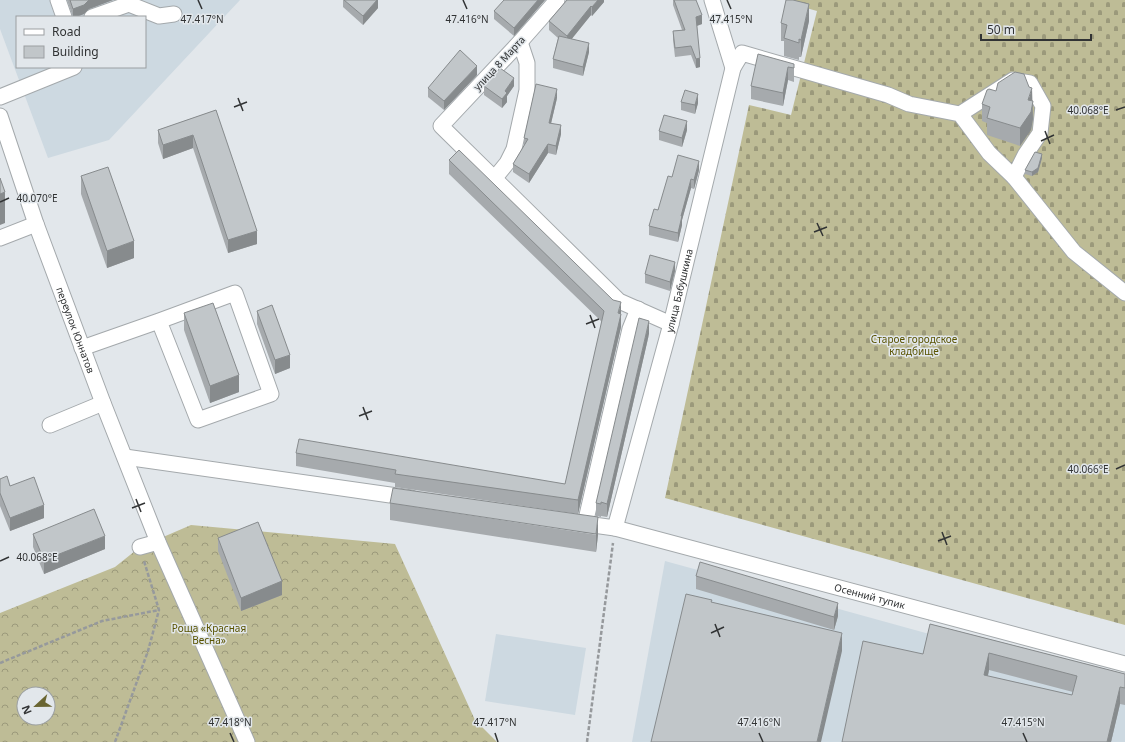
<svg xmlns="http://www.w3.org/2000/svg" width="1125" height="742" viewBox="0 0 1125 742" font-family="'Noto Sans',sans-serif">
  <style>
    .built { fill: #cdd9e1; fill-rule: evenodd }
    .forest { fill: url(#forest-crowns); fill-rule: evenodd }
    .cemetery { fill: url(#cemetery-stones) }
    .lines { fill: none; stroke-linecap: round; stroke-linejoin: round }
    .minor-casing { stroke: #a4a9ac; stroke-width: 17 }
    .path { stroke: #96999c; stroke-width: 2.5; stroke-dasharray: 4 2; stroke-linecap: butt }
    .minor { stroke: #fff; stroke-width: 15 }
    .wall { fill: #a6aaad; fill-rule: evenodd }
    .shaded-wall { fill: #878b8d }
    .building { fill: #c1c6c9; stroke: #878b8d; fill-rule: evenodd }
    .ticks { fill: none; stroke: #313334; stroke-width: 1.5 }
    .labels { text-anchor: middle; stroke-width: 3; stroke-linejoin: round; paint-order: stroke }
    .street-label { font-size: 10px; fill: #313334; stroke: #e2e7eb }
    .park-label { font-size: 10px; fill: #595300; stroke: #e2e7eb }
    .ticks-label { font-size: 10px; text-anchor: middle; fill: #313334; stroke: #e2e7eb; stroke-width: 3; stroke-linejoin: round; paint-order: stroke }
  </style>
  <defs>
    <pattern id="forest-crowns" width="20" height="18" patternUnits="userSpaceOnUse"><rect width="20" height="18" fill="#bebc96"/><path d="M2 6a3 3 0 1 1 6 0M12 15a3 3 0 1 1 6 0" fill="none" stroke="#9b997b"/></pattern>
    <pattern id="cemetery-stones" width="16" height="16" patternUnits="userSpaceOnUse"><rect width="16" height="16" fill="#bebc96"/><path d="M2 7V4a2 2 0 0 1 4 0v3zM10 15v-3a2 2 0 0 1 4 0v3z" fill="#9b997b"/></pattern>
  </defs>
  <rect width="100%" height="100%" fill="#e2e7eb"/>
  <g class="built">
    <path d="M 0,0 L 240,0 L 109,140 L 48,158 L 0,29 ZM 17,17 L 145,17 L 145,67 L 17,67 Z"/>
    <polygon points="665,561 1125,688 1125,742 632,742"/>
    <polygon points="496,634 586,648 575,715 485,701"/>
  </g>
  <path class="forest" d="M 191,525 L 395,544 L 475,720 L 497,742 L 0,742 L 0,613 L 115,567 L 140,547 ZM 24,694 L 48,694 L 48,718 L 24,718 Z"/>
  <polygon class="cemetery" points="793,0 1125,0 1125,625 665,498 749,105 791,115 817,11 792,4"/>
  <g class="lines">
    <g class="minor-casing">
      <g id="minor">
        <polyline points="58,0 64,17"/>
        <polyline points="557,0 520,42 441,126 619,301 671,324"/>
        <polyline points="712,0 733,68"/>
        <polyline points="92,17 129,4 159,16 174,14"/>
        <polyline points="0,97 74,67"/>
        <path id="s1" d="M 0,116 L 36,224 L 103,403 L 158,542 L 247,742"/>
        <polyline points="1014,177 1074,252 1125,293"/>
        <polyline points="494,179 507,163 514,149 527,90 527,63 520,42"/>
        <polyline points="0,238 36,224"/>
        <polyline points="82,348 159,321 235,293 271,394 198,420 159,321"/>
        <polyline points="50,425 103,403"/>
        <polyline points="125,457 411,498"/>
        <path id="s2" d="M 579,523 L 615,528 L 1125,664"/>
        <polyline points="585,524 630,329 638,309"/>
        <path id="s3" d="M 615,528 L 671,324 L 733,68 L 742,53 L 888,95 L 909,104 L 960,114 L 989,153 L 1014,177 L 1025,155 L 1040,133 L 1043,106 L 1030,83 L 1013,80 L 960,114"/>
        <polyline points="140,547 158,542"/>
      </g>
    </g>
    <g class="path">
      <polyline points="0,663 102,621 159,610"/>
      <polyline points="115,742 148,651 159,610 144,561"/>
      <polyline points="587,742 613,543"/>
    </g>
    <use href="#minor" class="minor"/>
  </g>
  <g class="wall">
    <polygon points="67,0 113,0 89,9 84,14 76,17 73,17"/>
    <polygon points="343,0 378,0 378,8 363,25 343,7"/>
    <polygon points="545,0 514,36 494,19 494,11"/>
    <polygon points="604,0 604,2 592,16 591,15 571,39 589,52 583,76 553,68 553,59 558,38 549,30 549,21"/>
    <polygon points="673,0 696,0 702,24 697,26 700,67 696,68 691,55 675,57 673,40 673,31 682,30 673,5"/>
    <polygon points="809,21 801,57 799,57 799,60 784,56 784,41 781,41 781,23"/>
    <polygon points="794,64 794,82 788,80 783,106 751,99 751,86"/>
    <polygon points="477,75 444,110 428,97 428,88"/>
    <polygon points="484,86 514,86 507,96 507,102 502,108 484,95"/>
    <polygon points="557,98 551,123 561,134 556,155 548,153 529,183 513,172 513,164 524,146 524,138"/>
    <polygon points="1032,101 1033,119 1031,130 1020,146 987,135 987,123 982,121 982,104"/>
    <polygon points="681,102 698,103 695,114 681,110"/>
    <polygon points="216,110 257,244 228,253 193,148 163,159 158,143 158,130"/>
    <polygon points="687,130 682,147 659,140 659,131"/>
    <polygon points="1042,158 1038,172 1032,176 1025,174 1025,170"/>
    <polygon points="449,160 621,314 621,327 578,514 395,487 395,483 296,466 296,453 565,484 602,322 449,174"/>
    <polygon points="699,170 694,189 691,188 682,220 682,225 678,242 649,235 649,226 658,210 672,177"/>
    <polygon points="81,176 134,258 107,268 81,194"/>
    <polygon points="675,271 670,291 645,283 645,274"/>
    <polygon points="257,311 290,368 275,374 257,324"/>
    <polygon points="184,313 239,392 210,403 184,330"/>
    <polygon points="649,334 607,517 601,516 601,517 596,516 596,503"/>
    <polygon points="0,479 10,486 44,518 10,531 0,506"/>
    <polygon points="390,503 598,535 596,552 390,520"/>
    <polygon points="33,534 105,549 44,574 33,547"/>
    <polygon points="218,538 282,595 241,611 218,551"/>
    <polygon points="696,576 838,616 834,630 696,589"/>
    <path d="M 930,624 L 1125,674 L 1125,705 L 1120,704 L 1111,742 L 842,742 L 923,654 ZM 989,670 L 1073,692 L 1072,695 L 988,676 Z"/>
  </g>
  <g class="shaded-wall">
    <polygon points="89,0 113,0 89,9 84,14 76,17 73,17 73,9"/>
    <polygon points="377,0 378,0 378,8 363,25 363,16"/>
    <polygon points="538,0 545,0 514,36 514,28"/>
    <polygon points="598,0 604,0 604,2 592,16 592,7"/>
    <polygon points="809,4 809,21 801,57 801,40"/>
    <polygon points="591,6 591,15 567,45 567,36"/>
    <polygon points="702,15 702,24 696,26 696,17"/>
    <polygon points="589,43 589,52 583,76 583,67"/>
    <polygon points="700,58 700,67 696,68 696,59"/>
    <polygon points="477,66 477,75 444,110 444,101"/>
    <polygon points="788,67 788,80 783,106 783,93"/>
    <polygon points="514,78 514,86 507,96 507,102 502,108 502,99 505,91"/>
    <polygon points="1032,88 1033,119 1031,130 1020,146 1020,128"/>
    <polygon points="557,89 557,98 549,132 549,123"/>
    <polygon points="698,94 698,103 695,114 695,105"/>
    <polygon points="687,121 687,130 682,147 682,138"/>
    <polygon points="561,125 561,134 556,155 556,146"/>
    <polygon points="193,135 193,148 163,159 163,145"/>
    <polygon points="548,144 548,153 529,183 529,174"/>
    <polygon points="1042,154 1042,158 1038,172 1032,176 1032,172"/>
    <polygon points="699,161 699,170 694,189 694,180"/>
    <polygon points="691,179 691,188 682,220 682,225 678,242 678,233 681,216"/>
    <polygon points="5,192 5,223 0,225 0,194"/>
    <polygon points="257,231 257,244 228,253 228,240"/>
    <polygon points="134,241 134,258 107,268 107,251"/>
    <polygon points="675,262 675,271 670,291 670,282"/>
    <polygon points="621,302 621,327 578,514 578,500"/>
    <polygon points="649,321 649,334 607,517 607,504"/>
    <polygon points="290,355 290,368 275,374 275,360"/>
    <polygon points="239,375 239,392 210,403 210,386"/>
    <polygon points="44,505 44,518 10,531 10,518"/>
    <polygon points="598,517 598,535 596,552 596,534"/>
    <polygon points="105,536 105,549 44,574 44,560"/>
    <polygon points="282,581 282,595 241,611 241,598"/>
    <polygon points="838,603 838,616 834,630 834,617"/>
    <polygon points="842,633 842,651 821,742 817,742"/>
    <polygon points="989,653 989,670 984,692 984,675"/>
    <polygon points="1120,687 1120,704 1111,742 1107,742"/>
  </g>
  <g class="building">
    <polygon points="70,0 89,0 84,5 73,9"/>
    <polygon points="344,0 377,0 363,16"/>
    <polygon points="504,0 538,0 514,28 494,11"/>
    <polygon points="567,0 598,0 592,7 591,6 567,36 549,21"/>
    <polygon points="674,0 696,0 702,15 696,17 700,58 696,59 691,46 675,48 673,31 685,30"/>
    <polygon points="786,0 793,0 809,4 801,40 799,39 799,43 784,38 787,25 781,23"/>
    <polygon points="559,36 589,43 583,67 553,59"/>
    <polygon points="460,50 477,66 444,101 428,88"/>
    <polygon points="758,54 794,64 794,68 788,67 783,93 751,86"/>
    <polygon points="500,68 514,78 505,91 507,93 502,99 484,86"/>
    <polygon points="1015,72 1024,74 1029,87 1032,88 1028,100 1033,101 1031,112 1020,128 987,118 990,107 982,104 987,90 989,89 996,91 998,83"/>
    <polygon points="536,84 557,89 549,123 561,125 556,146 548,144 529,174 513,164 528,139 524,138"/>
    <polygon points="685,90 698,94 695,105 681,102"/>
    <polygon points="216,110 257,231 228,240 193,135 163,145 158,130"/>
    <polygon points="664,115 687,121 682,138 659,131"/>
    <polygon points="459,150 613,300 621,302 618,313 621,314 578,500 395,474 396,470 296,453 299,439 565,484 604,311 449,160"/>
    <polygon points="1035,152 1042,154 1038,168 1032,172 1025,170"/>
    <polygon points="678,155 699,161 694,180 691,179 681,216 682,216 678,233 649,226 654,209 658,210 668,176 672,177"/>
    <polygon points="108,167 134,241 107,251 81,176"/>
    <polygon points="0,178 5,192 0,194"/>
    <polygon points="650,255 675,262 670,282 645,274"/>
    <polygon points="213,303 239,375 210,386 184,313"/>
    <polygon points="272,305 290,355 275,360 257,311"/>
    <polygon points="639,318 649,321 607,504 601,502 601,504 596,503"/>
    <polygon points="7,476 10,486 34,477 44,505 10,518 0,493 0,479"/>
    <polygon points="393,488 598,517 596,534 390,503"/>
    <polygon points="94,509 105,536 44,560 33,534"/>
    <polygon points="258,522 282,581 241,598 218,538"/>
    <polygon points="700,562 838,603 834,617 696,576"/>
    <polygon points="686,594 712,600 711,602 842,633 817,742 651,742"/>
    <path d="M 930,624 L 1125,674 L 1125,688 L 1120,687 L 1107,742 L 842,742 L 863,641 L 923,654 ZM 989,653 L 1077,676 L 1072,695 L 984,675 Z"/>
  </g>
  <path class="ticks" d="M 198,0 L 202,9M 463,0 L 467,9M 727,0 L 731,9M 238,98 L 243,111M 234,107 L 247,102M 1116,110 L 1125,107M 1045,131 L 1050,144M 1041,141 L 1054,135M 0,202 L 9,198M 817,223 L 823,236M 814,232 L 827,227M 590,315 L 595,328M 586,324 L 599,319M 363,407 L 368,420M 359,416 L 372,411M 1116,469 L 1125,465M 136,499 L 141,512M 132,508 L 145,503M 942,532 L 947,545M 938,541 L 951,536M 0,561 L 9,557M 715,624 L 720,637M 711,633 L 724,627M 230,733 L 234,742M 495,733 L 498,742M 759,733 L 763,742M 1023,733 L 1027,742"/>
  <g class="labels">
    <g class="street-label">
      <text transform="translate(499 63) rotate(-47)" y="4">улица 8 Марта</text>
      <text dy="4" stroke="none"><textPath href="#s3" startOffset="246">улица Бабушкина</textPath></text>
      <text dy="4" stroke="none"><textPath href="#s1" startOffset="227">переулок Юннатов</textPath></text>
      <text dy="4" stroke="none"><textPath href="#s2" startOffset="300">Осенний тупик</textPath></text>
    </g>
    <g class="park-label">
      <text x="914" y="343">Старое городское<tspan x="914" dy="12">кладбище</tspan></text>
      <text x="209" y="632">Роща «Красная<tspan x="209" dy="12">Весна»</tspan></text>
    </g>
  </g>
  <g class="ticks-label">
    <text x="202" y="23">47.417°N</text>
    <text x="467" y="23">47.416°N</text>
    <text x="731" y="23">47.415°N</text>
    <text x="1088" y="114">40.068°E</text>
    <text x="37" y="202">40.070°E</text>
    <text x="1088" y="473">40.066°E</text>
    <text x="37" y="561">40.068°E</text>
    <text x="230" y="726">47.418°N</text>
    <text x="495" y="726">47.417°N</text>
    <text x="759" y="726">47.416°N</text>
    <text x="1023" y="726">47.415°N</text>
  </g>
  <rect x="16" y="16" width="130" height="52" fill="#e2e7eb" stroke="#9b9fa2"/>
  <rect x="24" y="29" width="20" height="6" fill="#ffffff" stroke="#9b9fa2"/>
  <text x="52" y="36" font-size="12" fill="#313334">Road</text>
  <rect x="24" y="46" width="20" height="12" fill="#c1c6c9" stroke="#9b9fa2"/>
  <text x="52" y="56" font-size="12" fill="#313334">Building</text>
  <g transform="translate(36 706) rotate(248)"><circle r="19" fill="#e2e7eb" stroke="#9b9fa2"/>
  <path d="M0-3L7 15L0 10L-7 15Z" fill="#696531"/>
  <text y="-6" font-size="11" font-weight="bold" text-anchor="middle" fill="#313334">N</text>
  </g>
  <path d="M981 34v6h110v-6" fill="none" stroke="#313334" stroke-width="2"/>
  <text x="987" y="34" font-size="12" fill="#313334" stroke="#e2e7eb" stroke-width="3" paint-order="stroke">50 m</text>
</svg>
